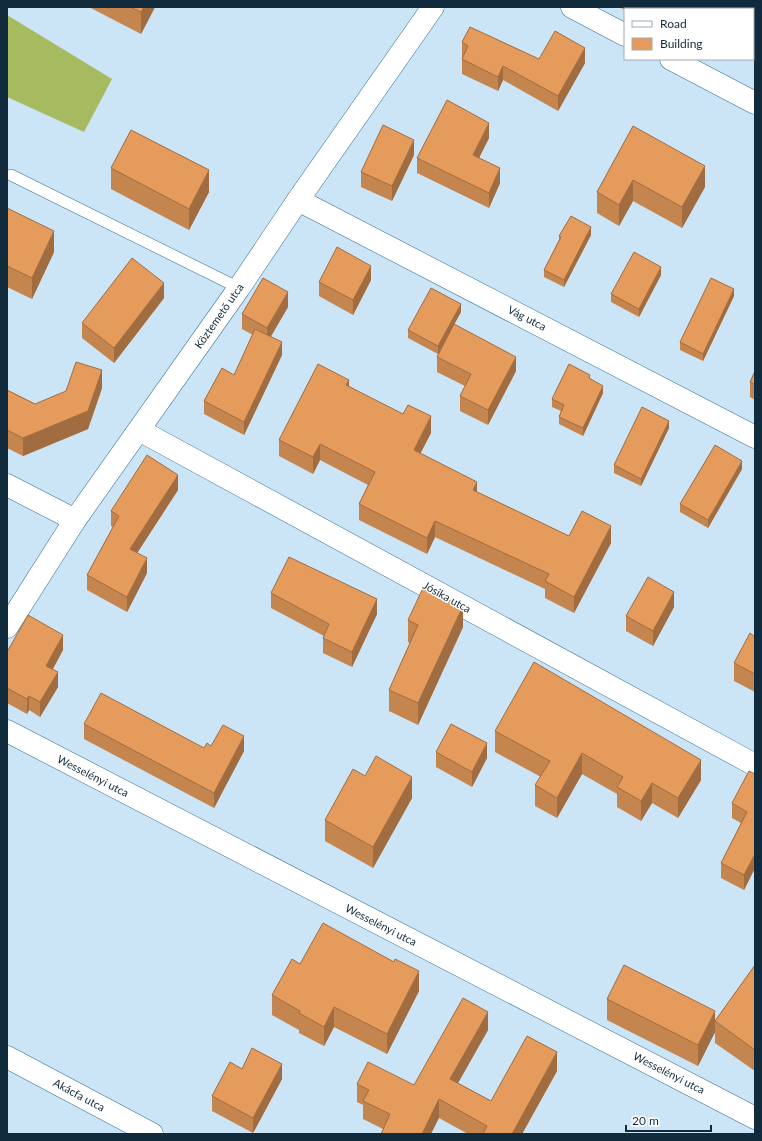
<svg xmlns="http://www.w3.org/2000/svg" width="762" height="1141" viewBox="0 0 762 1141" font-family="Lato,sans-serif">
  <style>
    .forest { fill: #a6bb60 }
    .lines { fill: none; stroke-linecap: round; stroke-linejoin: round }
    .service-casing { stroke: #32719a; stroke-width: 12 }
    .minor-casing { stroke: #32719a; stroke-width: 23 }
    .service { stroke: #fff; stroke-width: 11 }
    .minor { stroke: #fff; stroke-width: 22 }
    .wall { fill: #c5854f }
    .shaded-wall { fill: #a06c40 }
    .building { fill: #e59b5c; stroke: #a06c40 }
    .labels { text-anchor: middle; stroke-width: 3; stroke-linejoin: round; paint-order: stroke }
    .street-label { font-size: 11px; fill: #112b3c; stroke: #fff }
  </style>
  <rect width="100%" height="100%" fill="#cbe4f6"/>
  <polygon class="forest" points="7,15 112,79 84,132 7,97"/>
  <g class="lines">
    <g class="service-casing">
      <polyline id="service" points="11,175 239,288"/>
    </g>
    <g class="minor-casing">
      <g id="minor">
        <polyline points="572,7 625,35"/>
        <polyline points="671,59 755,103"/>
        <polyline points="298,200 755,437"/>
        <polyline points="139,430 755,765"/>
        <polyline points="7,485 75,520"/>
        <polyline points="7,627 75,520 239,288 298,200 433,7"/>
        <polyline points="7,731 755,1118"/>
        <polyline points="7,1057 152,1134"/>
      </g>
    </g>
    <use href="#service" class="service"/>
    <use href="#minor" class="minor"/>
  </g>
  <g class="wall">
    <polygon points="89,7 155,7 141,34"/>
    <polygon points="619,7 649,7 648,9 625,9 625,10"/>
    <polygon points="462,42 539,59 585,63 558,111 503,80 498,91 462,74"/>
    <polygon points="633,126 705,187 682,228 633,201 619,226 597,213 597,192"/>
    <polygon points="489,138 479,158 500,183 489,208 417,173 417,158"/>
    <polygon points="414,155 392,201 361,187 361,172"/>
    <polygon points="111,168 209,192 189,230 111,189"/>
    <polygon points="7,208 54,252 32,299 7,287"/>
    <polygon points="591,235 564,287 544,277 544,270 559,240 559,236"/>
    <polygon points="661,275 639,317 611,302 611,294"/>
    <polygon points="371,280 353,315 319,296 319,282"/>
    <polygon points="734,296 703,361 680,350 680,342"/>
    <polygon points="164,298 114,363 82,338 82,323"/>
    <polygon points="288,307 271,336 282,355 244,435 204,414 204,401 234,375 253,335 242,329 242,314"/>
    <polygon points="461,312 454,324 516,371 488,425 460,411 460,396 465,386 437,372 437,357 438,354 408,338 408,330"/>
    <polygon points="755,371 755,400 750,397 750,382"/>
    <polygon points="590,379 603,393 583,436 559,424 559,417 561,411 552,407 552,399"/>
    <polygon points="349,386 431,433 420,453 477,492 569,536 611,543 574,613 545,598 545,589 435,537 427,554 359,520 359,504 368,485 320,460 313,474 279,456 279,440"/>
    <polygon points="102,388 88,429 23,456 7,448 7,390 35,404"/>
    <polygon points="669,428 641,486 614,473 614,465"/>
    <polygon points="742,469 708,528 680,512 680,504"/>
    <polygon points="178,490 137,553 147,573 127,612 87,590 87,575 113,527 111,526 111,511"/>
    <polygon points="271,593 377,614 352,667 323,653 323,638 324,636 271,608"/>
    <polygon points="674,607 653,646 626,631 626,616"/>
    <polygon points="408,620 463,627 418,725 389,711 389,690 410,643 408,642"/>
    <polygon points="755,637 755,692 734,681 734,663"/>
    <polygon points="63,650 53,669 58,687 40,717 29,710 27,714 7,703 7,652"/>
    <polygon points="84,724 204,748 211,746 244,751 214,808 84,739"/>
    <polygon points="495,731 701,780 678,818 652,803 641,821 617,807 617,794 582,774 557,818 535,806 535,785 541,777 495,752"/>
    <polygon points="436,752 487,758 472,787 436,767"/>
    <polygon points="755,774 755,868 744,890 721,878 721,863 741,823 732,818 732,803"/>
    <polygon points="365,776 412,798 373,868 325,841 325,820"/>
    <polygon points="300,964 419,991 387,1054 334,1027 324,1046 299,1033 299,1030 272,1015 272,995"/>
    <polygon points="755,965 755,1071 715,1043 715,1032 698,1066 607,1020 607,999 715,1021"/>
    <polygon points="488,1030 458,1083 491,1101 557,1071 522,1134 468,1134 439,1118 383,1129 363,1119 363,1105 357,1102 357,1084 414,1085"/>
    <polygon points="242,1069 282,1079 253,1133 212,1111 212,1096"/>
  </g>
  <g class="shaded-wall">
    <polygon points="144,7 155,7 141,34 141,12"/>
    <polygon points="643,7 649,7 648,9 643,9"/>
    <polygon points="585,48 585,63 558,111 558,96"/>
    <polygon points="503,66 503,80 498,91 498,77"/>
    <polygon points="489,123 489,138 473,170 473,155"/>
    <polygon points="414,140 414,155 392,201 392,186"/>
    <polygon points="705,166 705,187 682,228 682,207"/>
    <polygon points="500,168 500,183 489,208 489,193"/>
    <polygon points="209,170 209,192 189,230 189,209"/>
    <polygon points="633,180 633,201 619,226 619,205"/>
    <polygon points="591,227 591,235 564,287 564,280"/>
    <polygon points="54,231 54,252 32,299 32,278"/>
    <polygon points="371,266 371,280 353,315 353,300"/>
    <polygon points="661,267 661,275 639,317 639,309"/>
    <polygon points="164,283 164,298 114,363 114,348"/>
    <polygon points="734,289 734,296 703,361 703,354"/>
    <polygon points="288,292 288,307 267,343 267,328"/>
    <polygon points="461,304 461,312 438,354 438,346"/>
    <polygon points="282,342 282,355 244,435 244,422"/>
    <polygon points="516,357 516,371 488,425 488,410"/>
    <polygon points="102,370 102,388 88,429 23,456 23,438"/>
    <polygon points="349,380 349,396 346,385"/>
    <polygon points="603,386 603,393 583,436 583,428"/>
    <polygon points="431,416 431,433 414,466 414,450"/>
    <polygon points="669,421 669,428 641,486 641,479"/>
    <polygon points="320,444 320,460 313,474 313,457"/>
    <polygon points="742,461 742,469 708,528 708,520"/>
    <polygon points="178,475 178,490 130,564 130,549"/>
    <polygon points="477,482 477,498 473,490"/>
    <polygon points="435,521 435,537 427,554 427,538"/>
    <polygon points="611,526 611,543 574,613 574,597"/>
    <polygon points="147,558 147,573 127,612 127,597"/>
    <polygon points="674,592 674,607 653,646 653,631"/>
    <polygon points="377,599 377,614 352,667 352,652"/>
    <polygon points="463,606 463,627 418,725 418,703"/>
    <polygon points="63,635 63,650 46,681 46,666"/>
    <polygon points="58,672 58,687 40,717 40,702"/>
    <polygon points="29,696 29,710 27,714 27,699"/>
    <polygon points="244,736 244,751 214,808 214,793"/>
    <polygon points="487,743 487,758 472,787 472,772"/>
    <polygon points="582,753 582,774 557,818 557,798"/>
    <polygon points="701,760 701,780 678,818 678,798"/>
    <polygon points="412,777 412,798 373,868 373,847"/>
    <polygon points="652,783 652,803 641,821 641,801"/>
    <polygon points="755,854 755,868 744,890 744,875"/>
    <polygon points="419,971 419,991 387,1054 387,1034"/>
    <polygon points="334,1007 334,1027 324,1046 324,1027"/>
    <polygon points="715,1011 715,1032 698,1066 698,1045"/>
    <polygon points="488,1012 488,1030 450,1097 450,1079"/>
    <polygon points="557,1052 557,1071 522,1134 512,1134"/>
    <polygon points="282,1064 282,1079 253,1133 253,1118"/>
    <polygon points="439,1099 439,1118 431,1134 422,1134"/>
  </g>
  <g class="building">
    <polygon points="130,7 144,7 141,12"/>
    <polygon points="470,27 539,59 555,31 585,48 558,96 503,66 498,77 462,59 468,46 462,42"/>
    <polygon points="447,100 489,123 473,155 500,168 489,193 417,158"/>
    <polygon points="383,125 414,140 392,186 361,172"/>
    <polygon points="633,126 705,166 682,207 633,180 619,205 597,192"/>
    <polygon points="131,130 209,170 189,209 111,168"/>
    <polygon points="7,208 54,231 32,278 7,266"/>
    <polygon points="571,216 591,227 564,280 544,270 561,237 559,236"/>
    <polygon points="337,247 371,266 353,300 319,282"/>
    <polygon points="634,252 661,267 639,309 611,294"/>
    <polygon points="132,258 164,283 114,348 82,323"/>
    <polygon points="263,278 288,292 267,328 242,314"/>
    <polygon points="711,278 734,289 703,354 680,342"/>
    <polygon points="431,288 461,304 438,346 408,330"/>
    <polygon points="454,324 516,357 488,410 460,396 471,374 437,357"/>
    <polygon points="255,329 282,342 244,422 204,401 222,368 234,375"/>
    <polygon points="76,362 102,370 88,411 23,438 7,430 7,390 35,404 66,391"/>
    <polygon points="318,364 349,380 346,385 403,414 408,405 431,416 414,450 477,482 473,490 569,536 582,511 611,526 574,597 545,581 549,574 435,521 427,538 359,504 375,472 320,444 313,457 279,440"/>
    <polygon points="569,364 590,375 589,378 603,386 583,428 559,417 564,405 552,399"/>
    <polygon points="755,371 755,385 750,382"/>
    <polygon points="642,407 669,421 641,479 614,465"/>
    <polygon points="715,445 742,461 708,520 680,504"/>
    <polygon points="147,455 178,475 130,549 147,558 127,597 87,575 119,516 111,511"/>
    <polygon points="289,557 377,599 352,652 323,638 329,624 271,593"/>
    <polygon points="648,577 674,592 653,631 626,616"/>
    <polygon points="423,588 463,606 418,703 389,690 418,625 408,620"/>
    <polygon points="28,615 63,635 46,666 58,672 40,702 29,696 27,699 7,688 7,652"/>
    <polygon points="750,633 755,637 755,674 734,663"/>
    <polygon points="534,662 701,760 678,798 652,783 641,801 617,787 623,777 582,753 557,798 535,785 550,761 495,731"/>
    <polygon points="101,693 204,748 207,743 211,746 223,725 244,736 214,793 84,724"/>
    <polygon points="451,724 487,743 472,772 436,752"/>
    <polygon points="376,756 412,777 373,847 325,820 353,769 365,776"/>
    <polygon points="749,771 755,774 755,854 744,875 721,863 747,812 732,803"/>
    <polygon points="323,923 394,962 395,959 419,971 387,1034 334,1007 324,1027 299,1013 300,1011 272,995 292,959 300,964"/>
    <polygon points="624,965 715,1011 698,1045 607,999"/>
    <polygon points="755,965 755,1050 715,1021"/>
    <polygon points="463,998 488,1012 450,1079 491,1101 527,1036 557,1052 512,1134 483,1134 487,1126 439,1099 422,1134 381,1134 390,1114 363,1101 369,1090 357,1084 368,1062 414,1085"/>
    <polygon points="252,1048 282,1064 253,1118 212,1096 230,1062 242,1069"/>
  </g>
  <g class="labels">
    <g class="street-label">
      <text transform="translate(219 316) rotate(-55)" y="4">Köztemető utca</text>
      <text transform="translate(527 318) rotate(27)" y="4">Vág utca</text>
      <text transform="translate(447 597) rotate(29)" y="4">Jósika utca</text>
      <text transform="translate(93 776) rotate(27)" y="4">Wesselényi utca</text>
      <text transform="translate(381 925) rotate(27)" y="4">Wesselényi utca</text>
      <text transform="translate(669 1073) rotate(27)" y="4">Wesselényi utca</text>
      <text transform="translate(79 1095) rotate(28)" y="4">Akácfa utca</text>
    </g>
  </g>
  <rect width="762" height="1141" fill="none" stroke="#112b3c" stroke-width="16"/>
  <rect x="624" y="8" width="130" height="52" fill="#ffffff" stroke="#a0aab1"/>
  <rect x="632" y="21" width="20" height="6" fill="#ffffff" stroke="#a0aab1"/>
  <text x="660" y="28" font-size="12" fill="#112b3c">Road</text>
  <rect x="632" y="38" width="20" height="12" fill="#e59b5c" stroke="#a0aab1"/>
  <text x="660" y="48" font-size="12" fill="#112b3c">Building</text>
  <path d="M626 1125v6h85v-6" fill="none" stroke="#112b3c" stroke-width="2"/>
  <text x="632" y="1125" font-size="12" fill="#112b3c" stroke="#ffffff" stroke-width="3" paint-order="stroke">20 m</text>
</svg>
